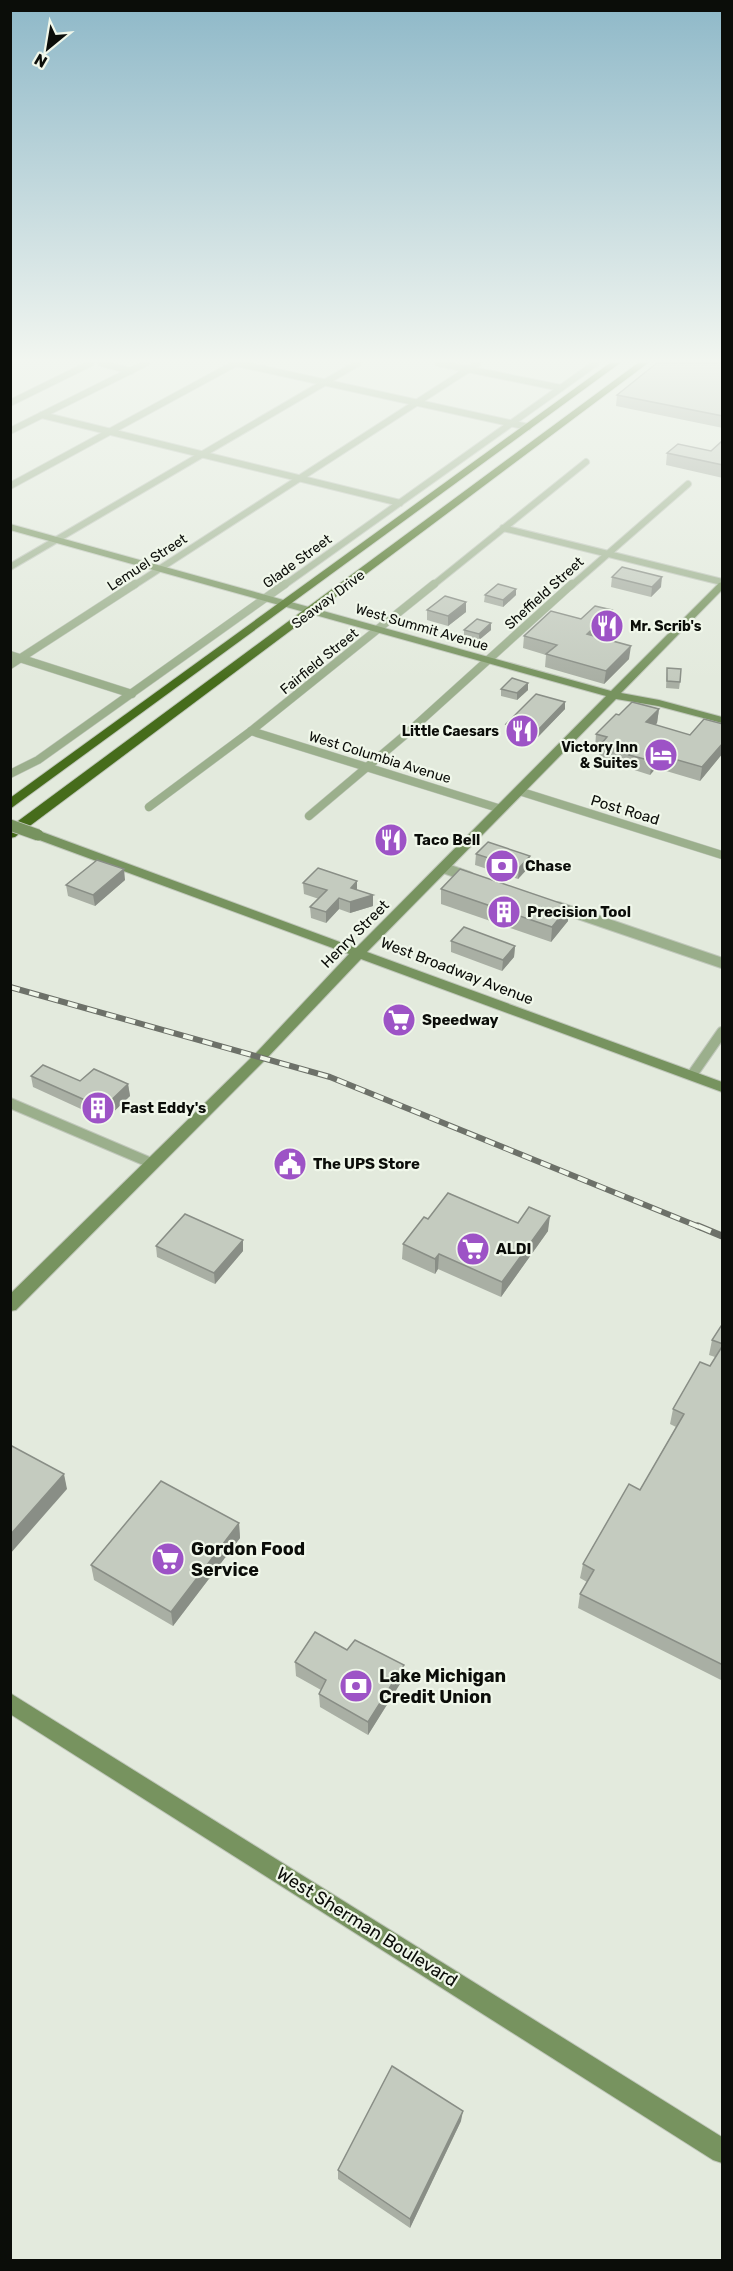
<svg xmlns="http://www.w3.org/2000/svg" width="733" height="2271" viewBox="0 0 733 2271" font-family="Rubik,sans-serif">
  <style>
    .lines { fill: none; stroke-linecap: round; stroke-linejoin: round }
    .street-far2-casing { stroke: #c0c7bb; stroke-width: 8 }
    .street-far1-casing { stroke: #c0c7bb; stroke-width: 9 }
    .street-casing { stroke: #c0c7bb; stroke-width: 12 }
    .secondary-casing { stroke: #c0c7bb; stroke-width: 2 }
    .highway-casing { stroke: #c0c7bb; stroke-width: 2 }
    .street-far2 { stroke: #9baf8c; stroke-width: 6 }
    .street-far1 { stroke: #9baf8c; stroke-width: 8 }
    .street { stroke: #9baf8c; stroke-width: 10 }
    .secondary { fill: #77935f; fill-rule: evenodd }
    .highway { fill: #466c1b; fill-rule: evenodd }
    .rail-far1-casing { stroke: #6d7169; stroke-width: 6 }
    .rail-casing { stroke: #6d7169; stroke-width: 7 }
    .rail-far1 { stroke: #f0f7ea; stroke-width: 4; stroke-dasharray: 10; stroke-linecap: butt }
    .rail { stroke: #f0f7ea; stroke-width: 4.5; stroke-dasharray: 14; stroke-linecap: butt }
    .secondary-bridge-casing { stroke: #c0c7bb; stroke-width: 13; stroke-linecap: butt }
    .secondary-bridge { stroke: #77935f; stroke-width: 11 }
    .wall { fill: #a9afa4 }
    .shaded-wall { fill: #898e86 }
    .building { fill: #c4cbbf; stroke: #898e86; stroke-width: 1.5 }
    .labels { text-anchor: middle; stroke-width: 4.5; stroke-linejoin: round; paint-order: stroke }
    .far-street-label { font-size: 14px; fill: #0b0d09; stroke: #f0f7ea }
    .far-poi-label { font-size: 14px; font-weight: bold; fill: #0b0d09; stroke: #f0f7ea; text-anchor: end }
    .street-label { font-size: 15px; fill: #0b0d09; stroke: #f0f7ea }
    .poi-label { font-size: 15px; font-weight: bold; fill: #0b0d09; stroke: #f0f7ea; text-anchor: start }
    .near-poi-label { font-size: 18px; font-weight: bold; fill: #0b0d09; stroke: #f0f7ea; text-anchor: start }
    .near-street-label { font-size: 18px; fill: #0b0d09; stroke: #f0f7ea }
  </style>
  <rect width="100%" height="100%" fill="#e3eadd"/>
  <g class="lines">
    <g class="street-far2-casing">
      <g id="street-far2">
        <polyline points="101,363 131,371"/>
        <polyline points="236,363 528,427"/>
        <polyline points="438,363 561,388"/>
        <polyline points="10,403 91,363"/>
        <polyline points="42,415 400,503"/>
        <polyline points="10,431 146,363"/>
        <polyline points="10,486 236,363"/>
        <polyline points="503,528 722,582"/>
        <polyline points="10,567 358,363"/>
        <polyline points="133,586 478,363"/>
        <polyline points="283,586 596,363"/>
        <polyline points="432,586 586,462"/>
        <polyline points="571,586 688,484"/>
      </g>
    </g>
    <g class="street-far1-casing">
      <g id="street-far1">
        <polyline points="10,655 132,694"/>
        <polyline points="10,665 135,584"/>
        <polyline points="251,731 501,809"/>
        <polyline points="10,774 38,760 285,584"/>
        <polyline points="519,791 722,855"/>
        <polyline points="149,807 251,731 434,584"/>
        <polyline points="309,816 405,735 572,584"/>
      </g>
    </g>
    <g class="street-casing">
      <g id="street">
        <polyline points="444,868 469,877"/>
        <polyline points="558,907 722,963"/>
        <polyline points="692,1075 722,1032"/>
        <polyline points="10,1103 151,1163"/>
      </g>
    </g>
    <g class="secondary-casing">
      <g id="secondary">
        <polygon points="10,524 611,691 719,583 722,582 722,590 621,693 659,700 722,717 722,723 658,706 616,699 367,952 722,1082 722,1092 361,959 266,1059 16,1310 10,1311 10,1294 256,1053 349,954 34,838 34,832 42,832 356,948 606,696 10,530"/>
        <polygon points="10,1693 722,2137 722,2163 713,2160 10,1714"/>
      </g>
    </g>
    <g class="highway-casing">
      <g id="highway">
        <polygon points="610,363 620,363 10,809 10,798"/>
        <polygon points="638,363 648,363 15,837 10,838 10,827"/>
      </g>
    </g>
    <use href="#street-far2" class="street-far2"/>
    <use href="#street-far1" class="street-far1"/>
    <use href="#street" class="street"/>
    <use href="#secondary" class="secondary"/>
    <use href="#highway" class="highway"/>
    <g class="rail-far1-casing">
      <polyline id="rail-far1" points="10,987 330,1077 702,1228"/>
    </g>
    <g class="rail-casing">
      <polyline id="rail" points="698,1226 722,1236"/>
    </g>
    <use href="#rail-far1" class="rail-far1"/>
    <use href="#rail" class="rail"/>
    <g class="secondary-bridge-casing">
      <polyline id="secondary-bridge" points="10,825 38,835"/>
    </g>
    <use href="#secondary-bridge" class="secondary-bridge"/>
  </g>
  <g class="wall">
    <polygon points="723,363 723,428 616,406 617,395"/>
    <polygon points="723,443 723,478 666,465 667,453 711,451"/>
    <polygon points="612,577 661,587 651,597 611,587"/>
    <polygon points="485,595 516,595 503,607 484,602"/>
    <polygon points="427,610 466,612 448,626 427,620"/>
    <polygon points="581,619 611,623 597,637 629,659 604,684 545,667 546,655 523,648 524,636"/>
    <polygon points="491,623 491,630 479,640 464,636 464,630"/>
    <polygon points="667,668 680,682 679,689 666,688"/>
    <polygon points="528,683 528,690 517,700 501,696 501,689"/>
    <polygon points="565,702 565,709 535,740 506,731 506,724"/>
    <polygon points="659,709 657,723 655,725 690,735 723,724 723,753 700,781 656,768 650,775 628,768 628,766 599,757 600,749 595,748 596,734 619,715"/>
    <polygon points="476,854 530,856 529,867 518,879 475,865"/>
    <polygon points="125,880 95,906 68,896 66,885"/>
    <polygon points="303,883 357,890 373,895 373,906 350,913 339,909 326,923 311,918 310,907 319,899 304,894"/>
    <polygon points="441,889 568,921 551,942 441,904"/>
    <polygon points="451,941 515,946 514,957 502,971 451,952"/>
    <polygon points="31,1076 80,1081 128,1084 130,1096 105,1120 33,1087"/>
    <polygon points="428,1219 548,1231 501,1297 438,1269 435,1274 402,1259 403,1244"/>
    <polygon points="243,1240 243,1251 215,1284 157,1257 156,1246"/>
    <polygon points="723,1323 723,1681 578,1608 580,1594 587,1582 580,1578 583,1564 640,1490 676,1427 670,1424 673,1409 710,1366 715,1357 709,1355 712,1340"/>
    <polygon points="239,1523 240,1538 173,1626 94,1580 91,1565"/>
    <polygon points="347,1650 404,1665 403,1679 368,1735 320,1707 319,1694 321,1690 296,1676 295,1662"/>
    <polygon points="461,2121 410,2228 338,2179 338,2170"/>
  </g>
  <g class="shaded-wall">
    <polygon points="662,577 661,587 651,597 652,587"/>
    <polygon points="516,589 516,595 503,607 503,600"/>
    <polygon points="466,602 466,612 448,626 448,616"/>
    <polygon points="612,610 611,623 586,647 587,634"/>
    <polygon points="491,623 491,630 479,640 479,634"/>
    <polygon points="631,646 629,659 604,684 606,671"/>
    <polygon points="528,683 528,690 517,700 517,693"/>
    <polygon points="565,702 565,709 535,740 536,732"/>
    <polygon points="659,709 657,723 644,736 646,722"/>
    <polygon points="723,743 723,753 700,781 702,767"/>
    <polygon points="657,754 656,768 650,775 652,761"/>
    <polygon points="530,856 529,867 518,879 519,868"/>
    <polygon points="124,869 125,880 95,906 93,895"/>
    <polygon points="357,881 357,892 351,888"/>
    <polygon points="373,895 373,906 350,913 350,902"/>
    <polygon points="339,898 339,909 326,923 326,912"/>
    <polygon points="569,906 568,921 551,942 552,927"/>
    <polygon points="515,946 514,957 502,971 503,960"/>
    <polygon points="128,1084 130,1096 105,1120 103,1108"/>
    <polygon points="550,1216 548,1231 501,1297 502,1282"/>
    <polygon points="243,1240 243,1251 215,1284 214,1273"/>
    <polygon points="439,1254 438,1269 435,1274 435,1259"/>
    <polygon points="64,1474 67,1489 10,1554 10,1535"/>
    <polygon points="239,1523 240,1538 173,1626 171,1612"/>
    <polygon points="404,1665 403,1679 368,1735 368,1722"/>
    <polygon points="463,2111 461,2121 410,2228 410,2219"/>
  </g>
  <g class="building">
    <polygon points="657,363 723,363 723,416 617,395"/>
    <polygon points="721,442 723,443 723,465 667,453 678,444 711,451"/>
    <polygon points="622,567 662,577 652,587 612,577"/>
    <polygon points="498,584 516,589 503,600 485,595"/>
    <polygon points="445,596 466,602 448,616 427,610"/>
    <polygon points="595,606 612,610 587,634 631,646 606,671 546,654 557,645 524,636 551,611 581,619"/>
    <polygon points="477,619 491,623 479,634 464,630"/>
    <polygon points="667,668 681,669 680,682 667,681"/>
    <polygon points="512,678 528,683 517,693 501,689"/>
    <polygon points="536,694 565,702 536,732 506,724"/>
    <polygon points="632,702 659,709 646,722 690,735 704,719 723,724 723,743 702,767 657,754 652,761 629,755 631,753 601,744 607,737 596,734 616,714 619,715"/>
    <polygon points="488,842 530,856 519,868 476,854"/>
    <polygon points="97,860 124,869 93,895 66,885"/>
    <polygon points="318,868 357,881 351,888 373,895 350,902 339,898 326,912 310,907 327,890 303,883"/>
    <polygon points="460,869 569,906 552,927 441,889"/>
    <polygon points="464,927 515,946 503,960 451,941"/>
    <polygon points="43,1065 80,1081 94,1069 128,1084 103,1108 31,1076"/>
    <polygon points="448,1193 518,1223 529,1207 550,1216 502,1282 439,1254 435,1259 403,1244 424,1217 428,1219"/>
    <polygon points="185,1214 243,1240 214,1273 156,1246"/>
    <polygon points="723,1323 723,1344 712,1340"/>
    <polygon points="723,1345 723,1665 580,1594 594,1570 583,1564 629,1484 640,1490 684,1414 673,1409 700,1362 710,1366"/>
    <polygon points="10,1445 64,1474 10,1535"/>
    <polygon points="161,1481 239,1523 171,1612 91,1565"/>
    <polygon points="315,1632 347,1650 355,1640 404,1665 368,1722 319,1694 326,1680 295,1662"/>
    <polygon points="392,2066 463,2111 410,2219 338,2170"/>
  </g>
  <linearGradient id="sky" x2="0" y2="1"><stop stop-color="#8eb8c8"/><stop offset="0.53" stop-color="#f2f6f0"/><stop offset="1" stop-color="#f2f6f0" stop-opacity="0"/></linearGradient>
  <rect width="733" height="681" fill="url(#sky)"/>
  <defs>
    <g id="restaurant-disc" transform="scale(1.725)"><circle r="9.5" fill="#9d53c6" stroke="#f0f7ea"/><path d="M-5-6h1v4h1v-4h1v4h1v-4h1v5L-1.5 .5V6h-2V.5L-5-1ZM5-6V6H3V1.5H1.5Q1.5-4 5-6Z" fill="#fff"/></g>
    <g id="hotel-disc" transform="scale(1.725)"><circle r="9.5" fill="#9d53c6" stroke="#f0f7ea"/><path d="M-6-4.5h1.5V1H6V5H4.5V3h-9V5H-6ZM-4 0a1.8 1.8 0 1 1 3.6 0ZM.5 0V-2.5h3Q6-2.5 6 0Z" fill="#fff"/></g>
    <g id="bank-disc" transform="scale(1.725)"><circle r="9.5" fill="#9d53c6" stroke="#f0f7ea"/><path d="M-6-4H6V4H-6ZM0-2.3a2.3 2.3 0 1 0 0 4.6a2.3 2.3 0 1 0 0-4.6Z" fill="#fff"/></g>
    <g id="building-disc" transform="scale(1.725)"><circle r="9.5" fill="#9d53c6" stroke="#f0f7ea"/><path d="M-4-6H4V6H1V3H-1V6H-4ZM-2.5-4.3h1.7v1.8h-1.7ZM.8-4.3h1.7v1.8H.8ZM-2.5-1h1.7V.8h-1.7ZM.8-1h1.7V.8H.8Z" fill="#fff"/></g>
    <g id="supermarket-disc" transform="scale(1.725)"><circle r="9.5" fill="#9d53c6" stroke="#f0f7ea"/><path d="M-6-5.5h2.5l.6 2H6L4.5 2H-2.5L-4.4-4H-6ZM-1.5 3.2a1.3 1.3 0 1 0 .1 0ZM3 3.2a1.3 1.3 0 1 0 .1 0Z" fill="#fff"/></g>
    <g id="civic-disc" transform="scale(1.725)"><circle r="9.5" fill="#9d53c6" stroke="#f0f7ea"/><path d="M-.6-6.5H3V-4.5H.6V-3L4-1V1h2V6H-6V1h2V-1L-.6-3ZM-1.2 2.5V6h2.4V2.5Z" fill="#fff"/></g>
  </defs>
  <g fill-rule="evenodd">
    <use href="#restaurant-disc" x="607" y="626"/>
    <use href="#restaurant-disc" x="522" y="731"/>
    <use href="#hotel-disc" x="661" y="755"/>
    <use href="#restaurant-disc" x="391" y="840"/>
    <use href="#bank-disc" x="502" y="866"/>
    <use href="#building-disc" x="504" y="912"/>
    <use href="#supermarket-disc" x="399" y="1020"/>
    <use href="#building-disc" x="98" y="1108"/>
    <use href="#civic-disc" x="290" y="1164"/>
    <use href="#supermarket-disc" x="473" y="1249"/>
    <use href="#supermarket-disc" x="168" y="1559"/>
    <use href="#bank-disc" x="356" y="1686"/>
  </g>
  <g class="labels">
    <g class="far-street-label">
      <text transform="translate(297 561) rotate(-36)" y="5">Glade Street</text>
      <text transform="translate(147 562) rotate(-33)" y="5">Lemuel Street</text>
      <text transform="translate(544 593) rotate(-42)" y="5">Sheffield Street</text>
      <text transform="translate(328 599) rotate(-37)" y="5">Seaway Drive</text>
      <text transform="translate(422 627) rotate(16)" y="5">West Summit Avenue</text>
      <text transform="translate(319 661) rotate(-39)" y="5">Fairfield Street</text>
      <text transform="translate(380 757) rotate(17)" y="5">West Columbia Avenue</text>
    </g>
    <g class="far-poi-label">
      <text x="630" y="631" text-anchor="start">Mr. Scrib's</text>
      <text x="499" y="736">Little Caesars</text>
      <text x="638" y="752">Victory Inn<tspan x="638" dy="16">&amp; Suites</tspan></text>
    </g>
    <g class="street-label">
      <text transform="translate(625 810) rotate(17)" y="5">Post Road</text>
      <text transform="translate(355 934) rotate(-45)" y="5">Henry Street</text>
      <text transform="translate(457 971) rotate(21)" y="5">West Broadway Avenue</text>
    </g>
    <g class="poi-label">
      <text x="414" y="845">Taco Bell</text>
      <text x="525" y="871">Chase</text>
      <text x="527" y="917">Precision Tool</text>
      <text x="422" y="1025">Speedway</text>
      <text x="121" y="1113">Fast Eddy's</text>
      <text x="313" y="1169">The UPS Store</text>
      <text x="496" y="1254">ALDI</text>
    </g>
    <g class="near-poi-label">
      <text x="191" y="1555">Gordon Food<tspan x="191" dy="21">Service</tspan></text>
      <text x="379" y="1682">Lake Michigan<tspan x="379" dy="21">Credit Union</tspan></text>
    </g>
    <g class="near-street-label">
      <text transform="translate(367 1927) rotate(32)" y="6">West Sherman Boulevard</text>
    </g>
  </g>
  <rect width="733" height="2271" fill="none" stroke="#0b0d09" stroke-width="24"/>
  <g transform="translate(48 48) rotate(210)" stroke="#f0f7ea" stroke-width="4.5" paint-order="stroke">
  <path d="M0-4.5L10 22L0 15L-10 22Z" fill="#0b0d09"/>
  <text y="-9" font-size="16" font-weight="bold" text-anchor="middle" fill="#0b0d09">N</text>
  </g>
</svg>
